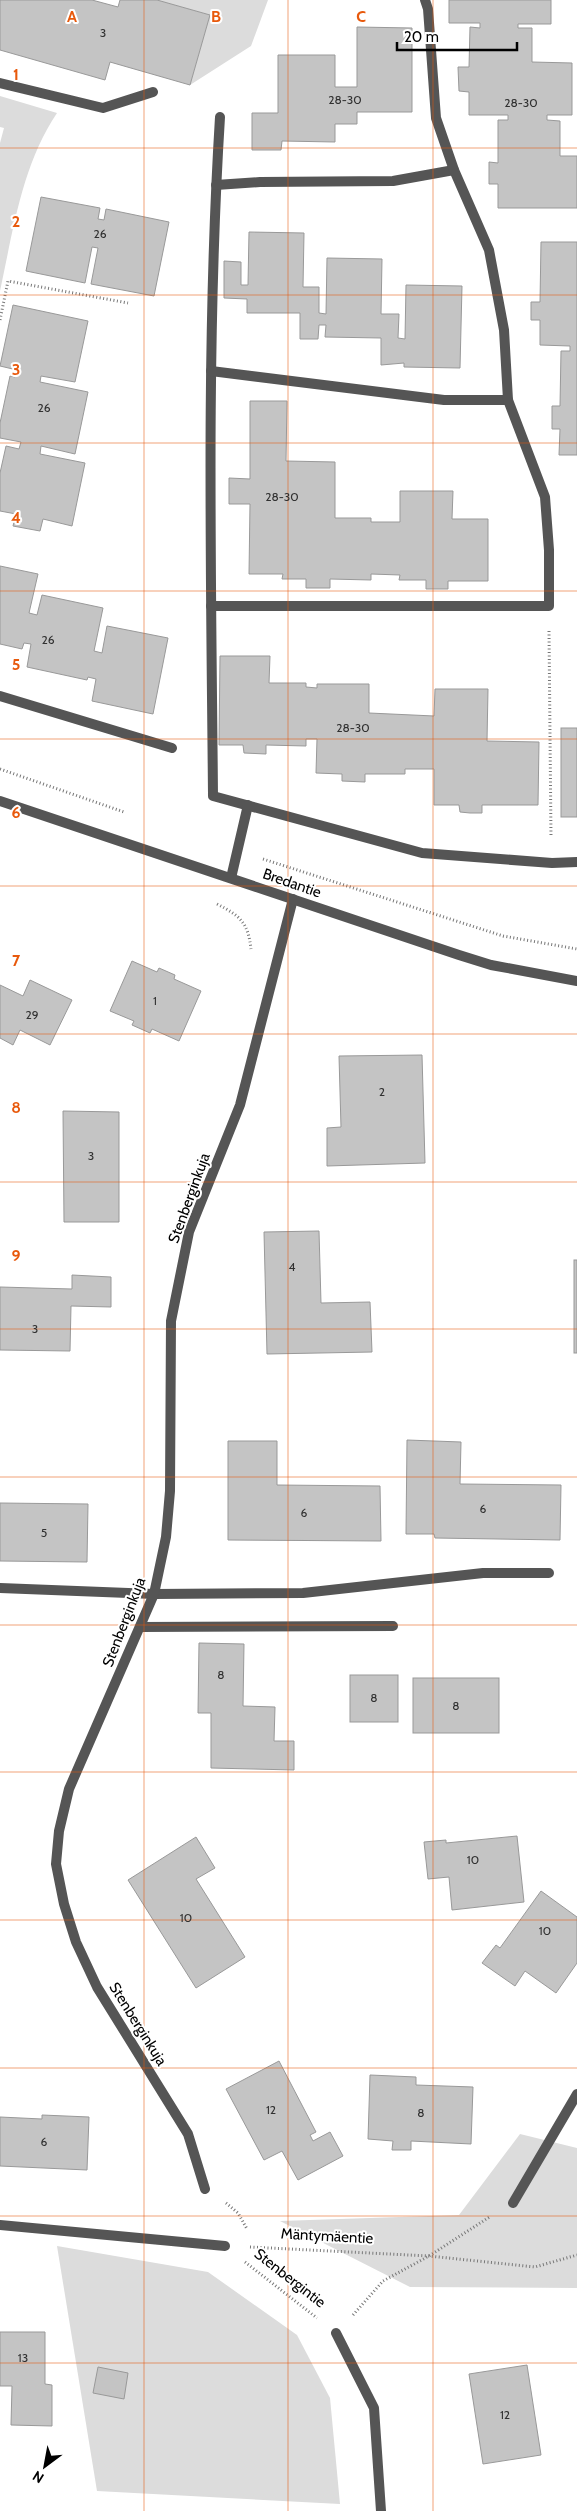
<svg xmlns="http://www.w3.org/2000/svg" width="577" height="2511" viewBox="0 0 577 2511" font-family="Cabin,sans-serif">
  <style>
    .green { fill: #dcdcdc }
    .building { fill: #c4c4c4; stroke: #999 }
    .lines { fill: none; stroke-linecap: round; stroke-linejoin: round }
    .path { stroke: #777; stroke-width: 3; stroke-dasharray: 1 2.5; stroke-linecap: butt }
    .service { stroke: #555; stroke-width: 10 }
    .minor { stroke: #555; stroke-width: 10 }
    .tertiary { stroke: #555; stroke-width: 10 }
    .grid { fill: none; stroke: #e8590c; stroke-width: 1; stroke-opacity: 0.55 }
    .labels { text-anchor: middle; stroke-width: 4; stroke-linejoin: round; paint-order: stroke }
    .number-label { font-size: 12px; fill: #313131 }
    .street-label { font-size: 15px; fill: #000; stroke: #fff }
    .grid-label { font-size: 16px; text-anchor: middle; font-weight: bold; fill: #e8590c; stroke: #fff; stroke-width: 4; stroke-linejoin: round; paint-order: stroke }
  </style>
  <rect width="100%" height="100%" fill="#fff"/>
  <g class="green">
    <polygon points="157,0 268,0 251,46 190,85 210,15"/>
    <path d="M 0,96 L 57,113 C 22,165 13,231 0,291 L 0,143 L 4,128 L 0,127 Z"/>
    <polygon points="520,2134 577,2148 577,2288 410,2287 280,2221 459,2215"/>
    <polygon points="57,2246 208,2272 297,2335 330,2398 340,2504 97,2491"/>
  </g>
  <g class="building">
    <polygon points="0,0 92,0 118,7 120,0 157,0 210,15 190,85 110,62 105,80 0,50"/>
    <polygon points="449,0 551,0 551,24 518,24 518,28 532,28 532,62 572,63 572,115 547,115 547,120 560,121 560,156 577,156 577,208 498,208 498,184 489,184 489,162 498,163 498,120 508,120 508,115 469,115 469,92 459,91 458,67 469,67 470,27 480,28 480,23 449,23"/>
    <polygon points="357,27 412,28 412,112 357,112 357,124 335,124 335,142 282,141 281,150 252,150 252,113 278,113 278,55 335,55 335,87 357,87"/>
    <polygon points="41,197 100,208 98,219 104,220 106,209 169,222 154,296 91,284 98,248 92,247 85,283 26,271"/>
    <polygon points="249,232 304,233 303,287 319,287 319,313 326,314 327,258 382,259 381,314 399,314 398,338 405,339 406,285 462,286 460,368 404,367 404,363 381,365 381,338 325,337 326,325 319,325 318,339 300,339 300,313 247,313 247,299 224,298 224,261 241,262 241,285 248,285"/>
    <polygon points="541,242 577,242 577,455 559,455 560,429 552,429 552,406 560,406 561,351 570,351 570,346 540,345 540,320 531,320 531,302 540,302"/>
    <polygon points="13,305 88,321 75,382 41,376 40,382 88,392 75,454 41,446 40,454 85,463 72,526 43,519 40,531 13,526 16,514 0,511 0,473 6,446 19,449 21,442 0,438 0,423 10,376 15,377 17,370 0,366"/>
    <polygon points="250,401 287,401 286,461 335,462 335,518 371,518 371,522 400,522 400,491 453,491 452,519 488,519 488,581 448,581 448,589 426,589 426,580 399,580 400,575 371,574 371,580 330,579 330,588 306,588 306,579 282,579 283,574 249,574 250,504 229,504 229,478 250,479"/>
    <polygon points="0,566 38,574 29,613 37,615 42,595 103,608 94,651 102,653 107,626 168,638 153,714 92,701 96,679 88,677 87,680 27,667 31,644 24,643 22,649 0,644"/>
    <polygon points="220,656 270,656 269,683 306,683 306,687 317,688 317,684 369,684 369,713 434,716 435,689 488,689 487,741 539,742 538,805 482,805 482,813 470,813 460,812 459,805 434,805 434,769 405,769 405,774 365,774 365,782 342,781 342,774 316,773 317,739 306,739 306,746 266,745 266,754 244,753 243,745 219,745"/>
    <rect x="561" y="728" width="16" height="89"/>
    <polygon points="132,961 157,972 159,968 175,975 174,979 201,991 179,1041 152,1029 150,1033 132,1025 134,1021 110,1011"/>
    <polygon points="30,980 72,1000 50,1045 20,1030 13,1045 0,1038 0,985 23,996"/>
    <polygon points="422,1055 425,1163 327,1166 327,1128 341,1127 339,1056"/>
    <polygon points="63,1111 119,1112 119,1222 64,1222"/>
    <polygon points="319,1231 321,1303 370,1302 372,1352 267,1354 264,1232"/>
    <rect x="574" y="1260" width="3" height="93"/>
    <polygon points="72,1275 111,1277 111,1307 71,1306 70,1351 0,1350 0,1287 72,1289"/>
    <polygon points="407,1440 461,1442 460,1484 561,1485 560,1540 435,1538 434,1534 406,1534"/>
    <polygon points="228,1441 277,1441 277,1485 380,1486 381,1541 228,1540"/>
    <polygon points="0,1503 88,1504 87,1562 0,1561"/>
    <polygon points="199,1643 244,1644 243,1706 275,1707 274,1741 294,1741 294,1770 211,1768 211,1713 198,1713"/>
    <rect x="350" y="1675" width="48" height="47"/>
    <rect x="413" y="1678" width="86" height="55"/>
    <polygon points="517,1836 524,1902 452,1910 449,1877 428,1879 424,1842 446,1840 446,1843"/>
    <polygon points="196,1837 215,1868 196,1879 245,1957 196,1988 128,1880"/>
    <polygon points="541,1891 577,1917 577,1963 556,1993 525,1971 515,1986 482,1963 496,1945 500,1948"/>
    <polygon points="279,2061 316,2132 310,2135 313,2141 330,2132 343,2156 298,2180 282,2151 264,2160 226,2089"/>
    <polygon points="370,2075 416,2077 416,2085 473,2087 471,2144 411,2141 411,2150 392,2150 393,2141 368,2139"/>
    <polygon points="42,2115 89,2117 87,2170 0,2166 0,2117 42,2119"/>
    <polygon points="0,2332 45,2332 45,2384 52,2385 52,2426 11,2425 12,2386 0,2386"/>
    <polygon points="527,2365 541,2455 483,2464 469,2374"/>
    <polygon points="98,2367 128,2373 124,2399 93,2393"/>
  </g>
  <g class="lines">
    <g class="path">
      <polyline points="0,320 8,281 128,303"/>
      <polyline points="549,631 551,837"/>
      <polyline points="0,769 124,812"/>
      <polyline points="263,859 503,936 577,949"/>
      <path d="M 217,904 C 240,916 248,922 251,949"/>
      <polyline points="226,2203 238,2213 247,2229"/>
      <polyline points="250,2247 429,2256 535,2267 577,2255"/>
      <polyline points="245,2262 317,2318"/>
      <polyline points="353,2315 383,2281 429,2256 491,2216"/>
    </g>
    <g class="service">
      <path d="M 220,117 C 206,343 211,570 213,796 L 422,853 L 552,863 L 577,862"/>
      <polyline points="216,185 260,182 393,181 454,170"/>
      <polyline points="211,371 444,400 508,400"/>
      <polyline points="211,606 549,606 549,550 545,497 508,400 504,330 489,250 454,170 436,118 428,9 425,0"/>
      <polyline points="0,696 172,748"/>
      <polyline points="231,878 248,805"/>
      <polyline points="0,1588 154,1594 303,1593 483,1573 549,1573"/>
      <polyline points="140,1627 393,1626"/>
    </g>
    <g class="minor">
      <polyline points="0,83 103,108 153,92"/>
      <polyline points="205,2189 188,2134 97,1987 76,1942 64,1904 56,1864 59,1831 69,1789 154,1594 166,1537 170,1491 171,1321 189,1232 240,1105 293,899"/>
      <polyline points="513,2203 577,2094"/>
      <polyline points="0,2225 225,2246"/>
      <polyline points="336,2333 374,2408 381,2511"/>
    </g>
    <polyline class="tertiary" points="0,801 459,955 491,965 577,981"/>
  </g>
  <path class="grid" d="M 144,0 L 144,2511M 288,0 L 288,2511M 433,0 L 433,2511M 0,148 L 577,148M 0,295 L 577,295M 0,443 L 577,443M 0,591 L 577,591M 0,739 L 577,739M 0,886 L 577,886M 0,1034 L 577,1034M 0,1182 L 577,1182M 0,1329 L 577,1329M 0,1477 L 577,1477M 0,1625 L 577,1625M 0,1772 L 577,1772M 0,1920 L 577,1920M 0,2068 L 577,2068M 0,2216 L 577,2216M 0,2363 L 577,2363"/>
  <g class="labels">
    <g class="number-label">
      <text x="103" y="37">3</text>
      <text x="345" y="104">28-30</text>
      <text x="521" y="107">28-30</text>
      <text x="100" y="238">26</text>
      <text x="44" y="412">26</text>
      <text x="282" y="501">28-30</text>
      <text x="48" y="644">26</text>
      <text x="353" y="732">28-30</text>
      <text x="155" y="1005">1</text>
      <text x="32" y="1019">29</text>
      <text x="382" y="1096">2</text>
      <text x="91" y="1160">3</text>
      <text x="292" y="1271">4</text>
      <text x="35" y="1333">3</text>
      <text x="483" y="1513">6</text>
      <text x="304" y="1517">6</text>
      <text x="44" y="1537">5</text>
      <text x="221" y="1679">8</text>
      <text x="374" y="1702">8</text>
      <text x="456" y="1710">8</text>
      <text x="473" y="1864">10</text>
      <text x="186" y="1922">10</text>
      <text x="545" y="1935">10</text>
      <text x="271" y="2114">12</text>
      <text x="421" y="2117">8</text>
      <text x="44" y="2146">6</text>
      <text x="23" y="2362">13</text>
      <text x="505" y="2419">12</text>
    </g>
    <g class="street-label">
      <text transform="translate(292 883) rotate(19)" y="5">Bredantie</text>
      <text transform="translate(189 1198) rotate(-70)" y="5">Stenberginkuja</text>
      <text transform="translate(124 1622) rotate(-69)" y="5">Stenberginkuja</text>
      <text transform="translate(138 2024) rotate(58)" y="5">Stenberginkuja</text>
      <text transform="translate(327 2236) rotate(3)" y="5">Mäntymäentie</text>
      <text transform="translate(290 2278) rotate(38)" y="5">Stenbergintie</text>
    </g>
  </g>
  <g class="grid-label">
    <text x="72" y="22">A</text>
    <text x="216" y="22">B</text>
    <text x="361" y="22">C</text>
    <text x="16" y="80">1</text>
    <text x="16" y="227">2</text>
    <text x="16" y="375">3</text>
    <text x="16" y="523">4</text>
    <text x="16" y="670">5</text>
    <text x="16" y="818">6</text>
    <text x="16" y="966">7</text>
    <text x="16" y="1113">8</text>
    <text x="16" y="1261">9</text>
  </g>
  <g transform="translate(45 2466) rotate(212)" stroke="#ffffff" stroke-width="4" paint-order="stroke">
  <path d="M0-4L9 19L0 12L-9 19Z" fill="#000000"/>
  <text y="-8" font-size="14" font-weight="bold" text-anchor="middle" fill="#000000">N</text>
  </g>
  <path d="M397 42v8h120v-8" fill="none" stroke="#000000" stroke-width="2.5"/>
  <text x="404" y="42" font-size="15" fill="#000000" stroke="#ffffff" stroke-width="4" paint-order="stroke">20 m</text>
</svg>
